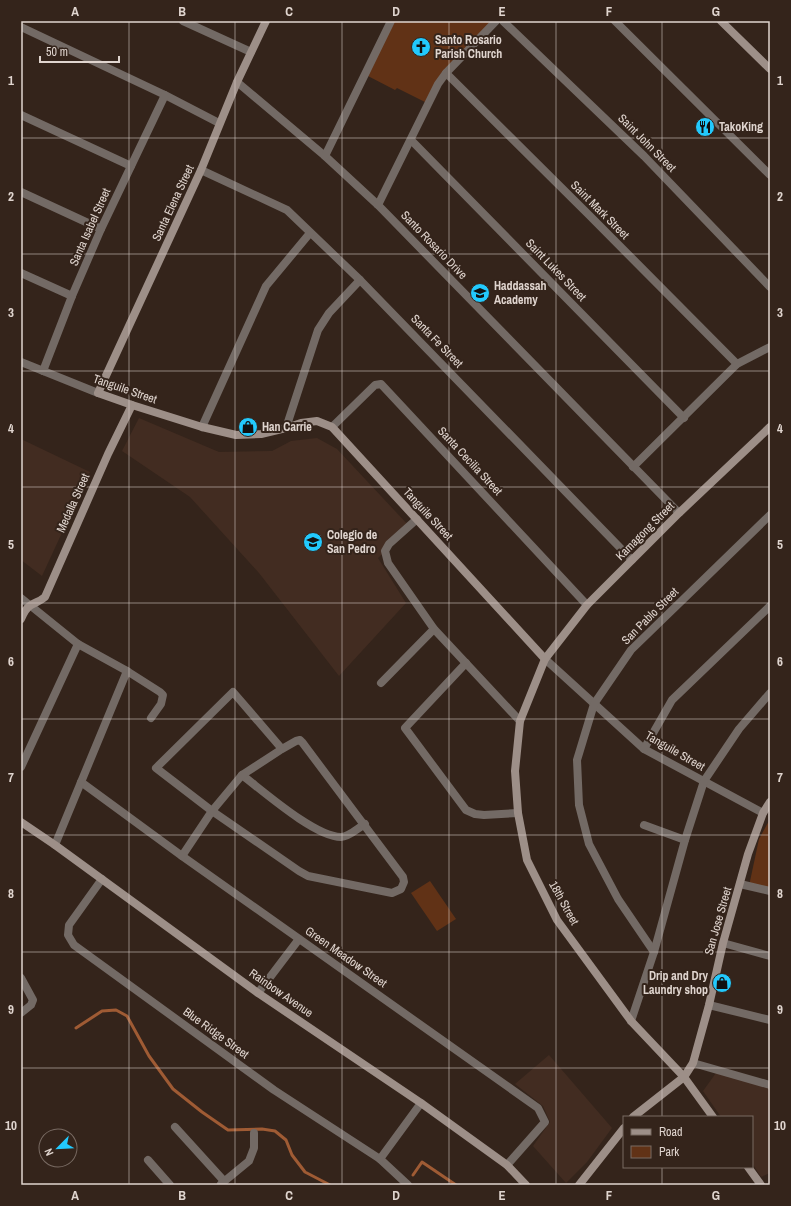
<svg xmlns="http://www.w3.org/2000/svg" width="791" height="1206" viewBox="0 0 791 1206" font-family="'Archivo Narrow',sans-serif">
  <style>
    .built { fill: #422c21 }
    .green { fill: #613216 }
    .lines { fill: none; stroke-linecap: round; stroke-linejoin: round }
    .stream { stroke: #9f5b34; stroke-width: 3 }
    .street { stroke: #736a65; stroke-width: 8 }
    .secondary { stroke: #9d8f88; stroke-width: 8 }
    .grid { fill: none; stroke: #e0d5cf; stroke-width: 1; stroke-opacity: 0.55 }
    .labels { text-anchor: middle; stroke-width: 4; stroke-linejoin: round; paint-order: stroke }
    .poi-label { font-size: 12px; font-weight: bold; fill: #e0d5cf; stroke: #34241b; text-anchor: start }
    .street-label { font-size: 12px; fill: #e0d5cf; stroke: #34241b }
    .neatline { fill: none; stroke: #e0d5cf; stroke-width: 1.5 }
    .grid-label { font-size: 13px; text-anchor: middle; font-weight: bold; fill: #e0d5cf }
  </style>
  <rect width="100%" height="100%" fill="#34241b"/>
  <g class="built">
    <polygon points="139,418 219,452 272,451 291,441 317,438 337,449 410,527 378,558 406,603 339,676 259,573 190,497 122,451"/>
    <polygon points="21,439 90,472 42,576 21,560"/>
    <polygon points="549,1055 612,1128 587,1162 566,1183 533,1146 550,1122 543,1106 515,1084"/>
    <polygon points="716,1073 770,1087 770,1173 761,1177 752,1163 752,1117 721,1117 703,1091"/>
  </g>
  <g class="green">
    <polygon points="391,21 491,21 427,103 397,88 395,90 366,75"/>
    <polygon points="770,819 770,891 749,886 759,839"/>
    <polygon points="430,881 456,919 437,931 411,893"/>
  </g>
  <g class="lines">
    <g class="stream">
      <polyline points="76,1028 102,1011 116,1010 127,1016 149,1056 173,1089 202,1112 228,1130 262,1129 275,1131 286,1140 292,1155 305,1172 330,1185"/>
      <polyline points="413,1175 422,1162 456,1185"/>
    </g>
    <g class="street">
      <polyline points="183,21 251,52"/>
      <polyline points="503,21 644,156 770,287"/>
      <polyline points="615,21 770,175"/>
      <polyline points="21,27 165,95 219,123"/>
      <polyline points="446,73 589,215 737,364"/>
      <polyline points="237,82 325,156 378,205 679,513"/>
      <polyline points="21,115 131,166"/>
      <polyline points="411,140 684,418"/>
      <polyline points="325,156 391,21"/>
      <polyline points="201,170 287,210 360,280 632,560"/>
      <polyline points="21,192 101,229"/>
      <polyline points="378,205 438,84 446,73 496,21"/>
      <polyline points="21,273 72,296"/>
      <polyline points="21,362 98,393"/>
      <polyline points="43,371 72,296 101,229 165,95"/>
      <polyline points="202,427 266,286 310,233"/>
      <polyline points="332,427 375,385 381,384 587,605"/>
      <polyline points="286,428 318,330 329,313 360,280"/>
      <polyline points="633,467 737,364 770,347"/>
      <polyline points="417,519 389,544 385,551 388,563 434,629 520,721"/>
      <polyline points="21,598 78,644 127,671 160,692 163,695 161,704 151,718"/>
      <polyline points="545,659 644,749 763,813"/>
      <polyline points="466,663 405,728 466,810 475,814 484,815 518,813"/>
      <polyline points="381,683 434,629"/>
      <polyline points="644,749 672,700 770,606"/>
      <polyline points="21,767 78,644"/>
      <path d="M 242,775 C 263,791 315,837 341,837 C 349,837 358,828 365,824"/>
      <polyline points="81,782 182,856 538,1108 545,1122 507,1165"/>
      <polyline points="644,825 685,840"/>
      <polyline points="55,845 127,671"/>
      <polyline points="182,856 212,811 242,775 282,749 296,741 300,740 302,742 403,877 404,882 401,889 392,893 308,876 299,871 212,811 156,768 233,692 282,749"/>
      <polyline points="102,879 69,925 68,935 74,945 274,1090 380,1159 408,1185"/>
      <polyline points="740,884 770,891"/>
      <polyline points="723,943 770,956"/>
      <polyline points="654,952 618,899 589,844 579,805 577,760 594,704 631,650 770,515"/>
      <polyline points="21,978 33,1000 31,1005 21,1013"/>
      <polyline points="258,993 299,939"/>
      <polyline points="709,1005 770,1020"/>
      <polyline points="631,1021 654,952 685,840 704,781 739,729 770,693"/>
      <polyline points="693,1063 770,1085"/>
      <polyline points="175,1127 224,1181"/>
      <polyline points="380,1159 421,1103"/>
      <polyline points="148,1160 170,1185"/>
      <polyline points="221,1184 249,1161 254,1148 254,1133"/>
    </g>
    <g class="secondary">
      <polyline points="266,21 237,82 201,170 98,393 132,405 202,427 236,435 261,434 286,428 301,423 317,421 332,427 545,659"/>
      <polyline points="721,21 770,69"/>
      <path d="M 21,619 C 23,614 26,608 31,605 C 36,602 39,602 45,597 L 108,454 L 132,405"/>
      <polyline points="21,822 55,845 258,993 421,1103 507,1165 526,1185"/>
      <polyline points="633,1117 684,1077 693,1063 709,1005 723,943 748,854 763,813 770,802"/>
      <polyline points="713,1117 684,1077 631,1021 557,920 527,860 518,813 515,771 520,721 545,659 587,605 679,513 770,427"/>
      <polyline points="748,1167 761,1185"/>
      <polyline points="579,1185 624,1128"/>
    </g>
  </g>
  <path class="grid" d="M 129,21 L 129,1185M 235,21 L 235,1185M 342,21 L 342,1185M 449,21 L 449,1185M 556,21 L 556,1185M 662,21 L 662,1117M 21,138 L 770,138M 21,254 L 770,254M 21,371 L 770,371M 21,487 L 770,487M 21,603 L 770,603M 21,719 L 770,719M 21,835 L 770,835M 21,952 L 770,952M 21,1068 L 770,1068M 662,1167 L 662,1185"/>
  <defs>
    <g id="church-disc" transform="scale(1)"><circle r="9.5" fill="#22c9fd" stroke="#34241b"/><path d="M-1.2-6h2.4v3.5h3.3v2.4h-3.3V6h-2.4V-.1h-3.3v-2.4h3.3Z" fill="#111"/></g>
    <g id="restaurant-disc" transform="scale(1)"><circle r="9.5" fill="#22c9fd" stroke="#34241b"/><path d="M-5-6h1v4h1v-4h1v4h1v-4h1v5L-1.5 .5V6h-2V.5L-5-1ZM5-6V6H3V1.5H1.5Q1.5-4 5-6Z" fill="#111"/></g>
    <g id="school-disc" transform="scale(1)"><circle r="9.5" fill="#22c9fd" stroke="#34241b"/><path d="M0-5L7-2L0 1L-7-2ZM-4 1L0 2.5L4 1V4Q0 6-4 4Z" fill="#111"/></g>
    <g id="shop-disc" transform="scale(1)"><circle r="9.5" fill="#22c9fd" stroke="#34241b"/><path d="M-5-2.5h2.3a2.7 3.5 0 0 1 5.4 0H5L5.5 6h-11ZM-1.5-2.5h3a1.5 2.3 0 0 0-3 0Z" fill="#111"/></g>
  </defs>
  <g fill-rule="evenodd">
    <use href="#church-disc" x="421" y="47"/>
    <use href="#restaurant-disc" x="705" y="127"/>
    <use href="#school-disc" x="480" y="293"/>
    <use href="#shop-disc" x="248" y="427"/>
    <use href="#school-disc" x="313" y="542"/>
    <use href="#shop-disc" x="722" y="983"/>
  </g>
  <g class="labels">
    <g class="poi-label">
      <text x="435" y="44">Santo Rosario<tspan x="435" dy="14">Parish Church</tspan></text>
      <text x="719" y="131">TakoKing</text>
      <text x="494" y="290">Haddassah<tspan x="494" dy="14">Academy</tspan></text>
      <text x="262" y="431">Han Carrie</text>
      <text x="327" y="539">Colegio de<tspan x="327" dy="14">San Pedro</tspan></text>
      <text x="708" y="980" text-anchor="end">Drip and Dry<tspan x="708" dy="14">Laundry shop</tspan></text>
    </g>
    <g class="street-label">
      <text transform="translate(647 143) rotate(45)" y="4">Saint John Street</text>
      <text transform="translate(173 203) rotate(-65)" y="4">Santa Elena Street</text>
      <text transform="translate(600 210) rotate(45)" y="4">Saint Mark Street</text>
      <text transform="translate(90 227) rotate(-66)" y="4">Santa Isabel Street</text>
      <text transform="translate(434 245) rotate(46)" y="4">Santo Rosario Drive</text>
      <text transform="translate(556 270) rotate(46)" y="4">Saint Lukes Street</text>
      <text transform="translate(437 341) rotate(46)" y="4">Santa Fe Street</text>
      <text transform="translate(125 389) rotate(19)" y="4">Tanguile Street</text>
      <text transform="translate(470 461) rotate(47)" y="4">Santa Cecilia Street</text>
      <text transform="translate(73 503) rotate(-66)" y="4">Medalla Street</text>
      <text transform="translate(428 514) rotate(47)" y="4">Tanguile Street</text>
      <text transform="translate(645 531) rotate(-45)" y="4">Kamagong Street</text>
      <text transform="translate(650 616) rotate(-45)" y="4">San Pablo Street</text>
      <text transform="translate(675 751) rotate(30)" y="4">Tanguile Street</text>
      <text transform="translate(564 903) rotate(61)" y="4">18th Street</text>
      <text transform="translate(718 921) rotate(-74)" y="4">San Jose Street</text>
      <text transform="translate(346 957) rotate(35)" y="4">Green Meadow Street</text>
      <text transform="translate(281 993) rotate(35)" y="4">Rainbow Avenue</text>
      <text transform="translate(216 1033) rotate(36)" y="4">Blue Ridge Street</text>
    </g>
  </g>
  <rect width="791" height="1206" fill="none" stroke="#34241b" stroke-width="44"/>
  <rect x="623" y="1116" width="130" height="52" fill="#34241b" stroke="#796b63"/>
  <rect x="631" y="1129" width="20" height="6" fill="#9d8f88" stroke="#796b63"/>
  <text x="659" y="1136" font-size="12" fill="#e0d5cf">Road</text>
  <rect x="631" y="1146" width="20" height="12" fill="#613216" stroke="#796b63"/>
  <text x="659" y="1156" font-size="12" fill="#e0d5cf">Park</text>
  <g transform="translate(58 1148) rotate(246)"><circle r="19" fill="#34241b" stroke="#796b63"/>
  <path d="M0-3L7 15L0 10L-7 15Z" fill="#22c9fd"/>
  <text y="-6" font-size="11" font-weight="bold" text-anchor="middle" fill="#e0d5cf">N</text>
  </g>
  <path d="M40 56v6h79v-6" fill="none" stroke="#e0d5cf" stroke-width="2"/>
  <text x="46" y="56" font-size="12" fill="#e0d5cf" stroke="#34241b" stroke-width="3" paint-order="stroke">50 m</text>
  <rect x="22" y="22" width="747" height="1162" class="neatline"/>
  <g class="grid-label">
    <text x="75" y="16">A</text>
    <text x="182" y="16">B</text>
    <text x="289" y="16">C</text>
    <text x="396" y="16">D</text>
    <text x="502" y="16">E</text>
    <text x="609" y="16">F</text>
    <text x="716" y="16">G</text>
    <text x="11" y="85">1</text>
    <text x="780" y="85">1</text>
    <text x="11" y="201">2</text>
    <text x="780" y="201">2</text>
    <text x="11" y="317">3</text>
    <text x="780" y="317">3</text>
    <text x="11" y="433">4</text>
    <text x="780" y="433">4</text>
    <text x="11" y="549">5</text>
    <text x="780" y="549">5</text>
    <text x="11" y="666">6</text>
    <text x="780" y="666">6</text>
    <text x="11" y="782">7</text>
    <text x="780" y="782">7</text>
    <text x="11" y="898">8</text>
    <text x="780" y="898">8</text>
    <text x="11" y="1014">9</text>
    <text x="780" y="1014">9</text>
    <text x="11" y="1130">10</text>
    <text x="780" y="1130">10</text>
    <text x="75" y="1200">A</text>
    <text x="182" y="1200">B</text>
    <text x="289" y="1200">C</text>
    <text x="396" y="1200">D</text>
    <text x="502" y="1200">E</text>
    <text x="609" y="1200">F</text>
    <text x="716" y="1200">G</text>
  </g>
</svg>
